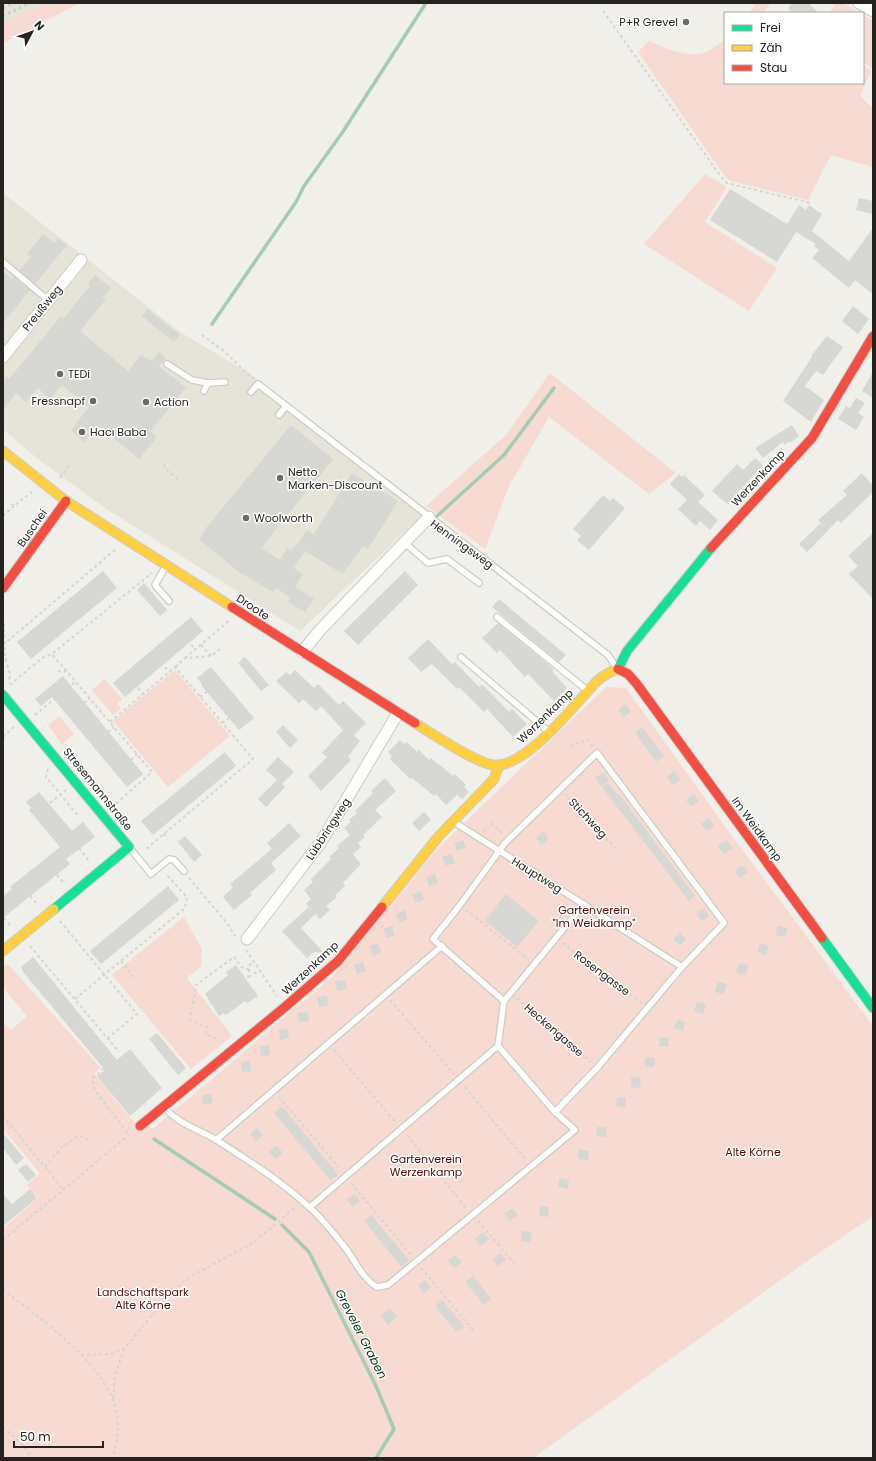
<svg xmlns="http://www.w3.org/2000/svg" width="876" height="1461" viewBox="0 0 876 1461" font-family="Poppins,sans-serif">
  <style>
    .built { fill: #e6e3d8 }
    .green { fill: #f7dad2 }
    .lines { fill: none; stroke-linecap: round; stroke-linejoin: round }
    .stream { stroke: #a5ccb0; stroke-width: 3.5 }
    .building { fill: #d7d7d3 }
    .lane-casing { stroke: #cdccc8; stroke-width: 8 }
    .street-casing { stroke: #cdccc8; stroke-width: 13 }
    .fast-casing { stroke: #cdccc8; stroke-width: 11 }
    .slow-casing { stroke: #cdccc8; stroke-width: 11 }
    .jam-casing { stroke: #cdccc8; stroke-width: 11 }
    .path { stroke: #d5d5d3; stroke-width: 2; stroke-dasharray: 3 3; stroke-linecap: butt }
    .lane { stroke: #fdfdfc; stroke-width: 5.5 }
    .street { stroke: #fdfdfc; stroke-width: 11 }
    .fast { stroke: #16e098; stroke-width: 9 }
    .slow { stroke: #ffcf43; stroke-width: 9 }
    .jam { stroke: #f24e42; stroke-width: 9 }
    .rail { stroke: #c9c9c8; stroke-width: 3; stroke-dasharray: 2 4; stroke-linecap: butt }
    .poi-dot { fill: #6b6a67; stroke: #fff; stroke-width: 1.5 }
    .labels { text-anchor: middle; stroke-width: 3; stroke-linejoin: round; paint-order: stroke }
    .poi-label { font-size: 11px; fill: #242320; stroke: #fff; text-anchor: start }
    .street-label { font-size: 11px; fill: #242320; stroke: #fff }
    .park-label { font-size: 11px; fill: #540702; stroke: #fff }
    .water-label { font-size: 12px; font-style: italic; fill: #08351c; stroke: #fff }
  </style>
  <rect width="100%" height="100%" fill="#f0efea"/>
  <g class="built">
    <polygon points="3,3 46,3 3,23"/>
    <polygon points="3,193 180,332 252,375 428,510 300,631 105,508 38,459 3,429"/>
  </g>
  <g class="green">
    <polygon points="46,3 80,3 3,43 3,23"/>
    <polygon points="756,3 771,3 763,13 749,13"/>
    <polygon points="836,3 843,3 859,13 829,13"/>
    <polygon points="863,15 873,21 873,68 863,62"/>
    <path d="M 725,39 L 725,83 L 863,83 L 863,65 L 871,71 L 860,96 L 873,109 L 873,167 L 831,155 L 808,200 L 731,181 L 726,178 L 638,52 L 649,41 C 664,48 687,58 704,53 C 711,51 719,43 725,39 Z"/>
    <polygon points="705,174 727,187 705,222 777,268 749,311 644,244"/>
    <polygon points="550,373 676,473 649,494 549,417 509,486 485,549 426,506 506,435"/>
    <polygon points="175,670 230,736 168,787 113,721"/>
    <polygon points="105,679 122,699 117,704 121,709 113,715 92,690"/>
    <polygon points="606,687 626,688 732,836 873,1026 873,1216 803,1264 533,1458 3,1458 3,1228 38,1198 27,1185 40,1173 3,1129 3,1021 11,1030 27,1016 3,988 3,967 8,964 100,1067 95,1074 130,1118 140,1126 154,1128 333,976 438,848"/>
    <polygon points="59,716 74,734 62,744 48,725"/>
    <polygon points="184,917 202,949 201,966 187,978 232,1036 191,1069 112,975"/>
  </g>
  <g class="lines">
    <g class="stream">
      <polyline points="871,3 873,4"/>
      <polyline points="212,324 296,202 304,186 342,133 426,3"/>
      <polyline points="437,516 504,455 554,388"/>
      <polyline points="154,1139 275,1219"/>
      <polyline points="282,1225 309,1252 376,1386 394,1429 376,1458"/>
    </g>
  </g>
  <g class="building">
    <polygon points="792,3 808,3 819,13 793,13 788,8"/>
    <polygon points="730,189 787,224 799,205 806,210 809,205 822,214 812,231 849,261 873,228 873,294 855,280 849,288 812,258 819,250 814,246 816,244 796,232 777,262 710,220"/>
    <polygon points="859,198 873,201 873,214 856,210"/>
    <polygon points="43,234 54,243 58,239 67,245 35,284 19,270 31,257 27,254"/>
    <polygon points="3,272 12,279 14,277 30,290 3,323"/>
    <polygon points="95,275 111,288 103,297 106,299 80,331 128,371 141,355 152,361 159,352 166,358 159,366 186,388 150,431 157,437 139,459 98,425 84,442 71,430 89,407 62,385 50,399 38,388 26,402 16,393 3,409 3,383 7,377 9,379 61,316 64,318 90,286 88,284"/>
    <polygon points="853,306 869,319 858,334 842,321"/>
    <polygon points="147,309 180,335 174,342 142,316"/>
    <polygon points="827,336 843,347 823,375 816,371 805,386 824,400 811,422 783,401 812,357 811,356"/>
    <polygon points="873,372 873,398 862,391"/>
    <polygon points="856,398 865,403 858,413 864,417 856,430 838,419 846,406 850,408"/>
    <polygon points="291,425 333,459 261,548 280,560 287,548 291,551 295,545 297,545 307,530 314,534 352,473 398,501 368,549 363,546 343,574 305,551 294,568 303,574 295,587 314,599 305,612 288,602 291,598 276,588 273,592 239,572 199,539 206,528"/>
    <polygon points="792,425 799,436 790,443 789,441 785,445 783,442 763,458 755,448"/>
    <polygon points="755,458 763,465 727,504 712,491 737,464 743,470"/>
    <polygon points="862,473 873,486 873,492 841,523 838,520 807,552 799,544 821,523 818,520 847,495 843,491"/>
    <polygon points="679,474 682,477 684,475 705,495 698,502 718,520 710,530 700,521 696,526 678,509 687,500 670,484"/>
    <polygon points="603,495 610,501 613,498 625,508 589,550 577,540 581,536 573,529"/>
    <polygon points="873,533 873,599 849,574 858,566 848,556"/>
    <polygon points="103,571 117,588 31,659 17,642"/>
    <polygon points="405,571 418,585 358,645 344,631"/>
    <polygon points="144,583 167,610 160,616 137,590"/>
    <polygon points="499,599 566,655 559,662 492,607"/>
    <polygon points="191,617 203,631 125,697 113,683"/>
    <polygon points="498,623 554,669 552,671 567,688 554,701 528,674 525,677 500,650 497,653 482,638"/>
    <polygon points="428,639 452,664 455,662 479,687 482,684 509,712 512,709 527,724 513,737 487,709 484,712 459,687 457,689 432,664 421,672 408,658"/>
    <polygon points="245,657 269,685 261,691 238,663"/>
    <polygon points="211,667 254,718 239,730 201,685 202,684 197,678"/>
    <polygon points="295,670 314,688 318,684 339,705 343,701 366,723 354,735 360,741 348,757 351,760 321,791 308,776 327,757 322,753 343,730 321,706 316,711 303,699 299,703 276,681 286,672 290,675"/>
    <polygon points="63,676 143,774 127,787 52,697 41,706 35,699"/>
    <polygon points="626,704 631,712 624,717 618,710"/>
    <polygon points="283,725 298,740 290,748 276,732"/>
    <polygon points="642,727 664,756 656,762 635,732"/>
    <polygon points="400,740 404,744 407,742 417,752 419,750 429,760 431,758 453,776 455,774 466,785 464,787 469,792 462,799 457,795 446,805 436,794 434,796 412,778 410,779 390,759 392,756 388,752"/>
    <polygon points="225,752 236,766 153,835 141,821"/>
    <polygon points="278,757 294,772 282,784 285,787 266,807 258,799 277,780 266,770"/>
    <polygon points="674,771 681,779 673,785 667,777"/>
    <polygon points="603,772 609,780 601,786 595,778"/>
    <polygon points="385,778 396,791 375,810 382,817 363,835 365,837 358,843 361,847 353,854 361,864 343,883 345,886 335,895 337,897 326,906 330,910 320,919 315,914 301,928 324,953 314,952 307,958 282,931 309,907 306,904 311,899 304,890 313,882 311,879 331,859 329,857 339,848 337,846 350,835 344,828 351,822 349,820 357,813 355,811 373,793 371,791"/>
    <polygon points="608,783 618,795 619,794 695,896 689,901 602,787"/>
    <polygon points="39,792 72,831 83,822 95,837 66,859 70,864 3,918 3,896 12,889 10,887 60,847 29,810 31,808 26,802"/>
    <polygon points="694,794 699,801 691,807 686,800"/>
    <polygon points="424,812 431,820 419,831 412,823"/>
    <polygon points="709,818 714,826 707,831 701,824"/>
    <polygon points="289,823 301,836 271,863 276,870 250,893 252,895 234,910 223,897 233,887 230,884 272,849 267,843"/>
    <polygon points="543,831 549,838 542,845 536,838"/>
    <polygon points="185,836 202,855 194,862 178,842"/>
    <polygon points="463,840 466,848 457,851 454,843"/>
    <polygon points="727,840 733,848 724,854 718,846"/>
    <polygon points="451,854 455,863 446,866 442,857"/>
    <polygon points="742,865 748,872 740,878 735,871"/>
    <polygon points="435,874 438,883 429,887 426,878"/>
    <polygon points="168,886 179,900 101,964 90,951"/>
    <polygon points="421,891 424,900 415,903 412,894"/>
    <polygon points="506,894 539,921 517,947 485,921"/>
    <polygon points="704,908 709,916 702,921 696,914"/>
    <polygon points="405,910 408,919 399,922 396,914"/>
    <polygon points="392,926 395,935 387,938 383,929"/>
    <polygon points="778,926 788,928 785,937 776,935"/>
    <polygon points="680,932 686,939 680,946 673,939"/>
    <polygon points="378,943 381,952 373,956 369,946"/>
    <polygon points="760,943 769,946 766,955 757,952"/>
    <polygon points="33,957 117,1060 130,1049 162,1088 130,1116 97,1076 105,1070 24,973 21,967"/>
    <polygon points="363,962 366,971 357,974 354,965"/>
    <polygon points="739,963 748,965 746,975 736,973"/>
    <polygon points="236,965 258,996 247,1003 245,1001 226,1015 224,1013 219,1016 205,994 228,975 226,972"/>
    <polygon points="345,980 346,989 337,991 335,981"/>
    <polygon points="718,982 727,984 724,994 715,992"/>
    <polygon points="327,996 328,1006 319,1007 317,997"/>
    <polygon points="697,1002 706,1004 703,1014 694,1011"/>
    <polygon points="308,1012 309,1021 299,1022 298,1013"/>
    <polygon points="678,1019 686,1022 683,1031 674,1028"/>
    <polygon points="288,1029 289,1038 280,1040 279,1030"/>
    <polygon points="157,1033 186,1068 178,1075 149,1039"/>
    <polygon points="660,1037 669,1038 668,1047 659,1046"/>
    <polygon points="269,1045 270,1055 261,1056 260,1046"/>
    <polygon points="645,1057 655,1058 654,1067 645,1067"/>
    <polygon points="250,1061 251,1071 242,1072 241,1062"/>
    <polygon points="631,1077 641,1078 640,1088 631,1087"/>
    <polygon points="211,1094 213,1103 203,1104 202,1095"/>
    <polygon points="617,1097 626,1098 625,1108 616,1106"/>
    <polygon points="282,1106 338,1175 331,1181 274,1113"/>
    <polygon points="597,1127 606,1127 606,1137 596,1136"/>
    <polygon points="257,1128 263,1135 256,1141 250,1134"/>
    <polygon points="3,1133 24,1158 16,1165 3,1148"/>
    <polygon points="276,1145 283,1153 276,1159 269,1152"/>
    <polygon points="579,1149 589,1151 588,1160 578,1159"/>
    <polygon points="26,1164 36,1175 28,1182 18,1170"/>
    <polygon points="559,1178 569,1180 568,1189 558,1187"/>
    <polygon points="30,1189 37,1198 3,1226 3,1194 12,1204"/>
    <polygon points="354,1194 360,1201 353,1207 347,1200"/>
    <polygon points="540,1206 549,1207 548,1217 539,1216"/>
    <polygon points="512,1208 518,1215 510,1221 504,1214"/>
    <polygon points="371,1215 409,1260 402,1267 364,1221"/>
    <polygon points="522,1231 532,1232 530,1242 521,1241"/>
    <polygon points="483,1232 489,1239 481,1246 475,1239"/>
    <polygon points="500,1253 506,1260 498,1266 492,1259"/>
    <polygon points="455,1255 462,1262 454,1268 448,1261"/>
    <polygon points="473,1276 491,1299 484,1305 465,1282"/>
    <polygon points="425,1280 431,1287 424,1293 418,1285"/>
    <polygon points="442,1300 464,1326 456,1332 435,1306"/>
    <polygon points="390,1308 397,1317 388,1325 381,1316"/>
  </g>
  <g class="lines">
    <g class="lane-casing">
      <g id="lane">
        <polyline points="3,262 48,300"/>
        <polyline points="167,364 192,380 208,383"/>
        <polyline points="204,391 208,383 225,382"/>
        <polyline points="251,392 258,384 608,655 616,667"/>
        <polyline points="279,415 286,406"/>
        <polyline points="405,543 428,563 447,559 479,583"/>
        <polyline points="166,566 155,585 169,601"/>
        <polyline points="497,617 588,691"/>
        <polyline points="461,657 548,731"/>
        <polyline points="454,822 682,967"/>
        <polyline points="129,847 151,874 169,859 174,860 184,871"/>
        <polyline points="504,1001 433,939 460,905 505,843 597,753 724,923 682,967 597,1068 555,1112"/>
        <path d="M 164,1107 C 180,1126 198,1128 218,1141 C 249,1161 281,1181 309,1207 C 323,1219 336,1236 347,1250 C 356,1263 364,1280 377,1287 L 388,1285 L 575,1130 L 555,1112 L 498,1046 L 504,1001 L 584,904"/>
        <polyline points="216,1140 442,946"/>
        <polyline points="310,1207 498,1046"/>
      </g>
    </g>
    <g class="street-casing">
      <g id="street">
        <polyline points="859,3 873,11"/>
        <polyline points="3,357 81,260"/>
        <polyline points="302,652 321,629 429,517"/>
        <polyline points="247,939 321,842 398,713"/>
      </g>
    </g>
    <g class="fast-casing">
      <g id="fast">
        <polyline points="618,669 627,651 711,548"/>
        <polyline points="3,695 129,847 54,909"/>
        <polyline points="822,938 873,1008"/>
      </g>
    </g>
    <g class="slow-casing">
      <g id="slow">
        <polyline points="3,451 66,501 232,607"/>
        <path d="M 415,723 C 433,734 474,762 493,765 C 520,769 562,720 579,701 C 592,687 599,675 618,669"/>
        <polyline points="382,907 439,836 494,779 499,765"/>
        <polyline points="3,951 54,909"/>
      </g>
    </g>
    <g class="jam-casing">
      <g id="jam">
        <polyline points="711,548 812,438 873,336"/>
        <polyline points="3,588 66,501"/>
        <polyline points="232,607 415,723"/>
        <polyline points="618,669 628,674 636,683 822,938"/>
        <polyline points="140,1126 285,1007 338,961 382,907"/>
      </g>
    </g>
    <g class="path">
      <polyline points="603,11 722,178 727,183 735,185 811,203"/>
      <polyline points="202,335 224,351 253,379"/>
      <polyline points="164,464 166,469 178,479"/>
      <polyline points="60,478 71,463"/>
      <polyline points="11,504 14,506 33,491"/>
      <polyline points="3,516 14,506"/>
      <polyline points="4,623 5,657 10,674 9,683"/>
      <polyline points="3,645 116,549"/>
      <polyline points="191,645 195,649"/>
      <polyline points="201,645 211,656"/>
      <polyline points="53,653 152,573"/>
      <polyline points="185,658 229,621"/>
      <polyline points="165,667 169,672"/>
      <polyline points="175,667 185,658 211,656 220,649"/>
      <polyline points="58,671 64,672 66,670"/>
      <polyline points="10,685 42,658 52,654 152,772 112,807"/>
      <polyline points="138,688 143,694"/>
      <polyline points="200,697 207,692"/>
      <polyline points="84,703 90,698"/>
      <polyline points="35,715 76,681"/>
      <polyline points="110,722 175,667 253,759 146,849"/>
      <polyline points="222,723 229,718"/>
      <polyline points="108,732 114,727"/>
      <polyline points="3,737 14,727"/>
      <polyline points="570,746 588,740 593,747"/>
      <polyline points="131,760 137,754"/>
      <polyline points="48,769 46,777 79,817"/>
      <polyline points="565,794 615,848"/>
      <polyline points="50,803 66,790"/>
      <polyline points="491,823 503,834"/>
      <polyline points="484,832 487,826"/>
      <polyline points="164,834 168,840"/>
      <polyline points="79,848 90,862"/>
      <polyline points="57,875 64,883"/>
      <polyline points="189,878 227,923 236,937"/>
      <polyline points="30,896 38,905"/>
      <polyline points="466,910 528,959"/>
      <polyline points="4,918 12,927"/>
      <polyline points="60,921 137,1014 108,1038"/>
      <polyline points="563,943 642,1003"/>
      <polyline points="30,946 119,1052"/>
      <polyline points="246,950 277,996"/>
      <polyline points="121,961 136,980"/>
      <polyline points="249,977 259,970"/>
      <polyline points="248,978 251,960"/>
      <polyline points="517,998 591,1062"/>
      <polyline points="75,999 185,908 187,897 165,873"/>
      <polyline points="390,1000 454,1074"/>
      <polyline points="216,1038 205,1034 207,1027 190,1020 196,985 234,957 241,967 250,970"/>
      <polyline points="334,1050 396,1123"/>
      <polyline points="108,1064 92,1079 95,1090 128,1134"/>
      <polyline points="465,1087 526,1160"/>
      <polyline points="279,1097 341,1170"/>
      <polyline points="3,1116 63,1189"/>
      <polyline points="407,1135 467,1209"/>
      <polyline points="45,1167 62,1147 78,1136 85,1137 90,1143"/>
      <polyline points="351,1183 411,1255"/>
      <polyline points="478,1221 515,1264"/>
      <polyline points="3,1240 130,1134"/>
      <polyline points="421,1268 473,1330"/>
      <path d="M 3,1289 C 40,1320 93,1354 112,1398 C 121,1417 119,1440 112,1458"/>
      <polyline points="81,1355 109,1354 124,1349 171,1292 191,1276 253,1243 297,1206"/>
      <polyline points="113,1398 115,1376 124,1349"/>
      <polyline points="3,1427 21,1443 32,1458"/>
    </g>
    <use href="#lane" class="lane"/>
    <use href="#street" class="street"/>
    <use href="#fast" class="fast"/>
    <use href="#slow" class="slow"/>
    <use href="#jam" class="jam"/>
    <g class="rail">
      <polyline points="3,8 14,3"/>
      <polyline points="3,16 30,3"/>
    </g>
  </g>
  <g class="poi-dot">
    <circle cx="686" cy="22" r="4"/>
    <circle cx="60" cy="374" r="4"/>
    <circle cx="93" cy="401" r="4"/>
    <circle cx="146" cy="402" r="4"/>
    <circle cx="82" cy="432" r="4"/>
    <circle cx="280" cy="478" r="4"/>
    <circle cx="246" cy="518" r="4"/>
  </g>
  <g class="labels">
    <g class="poi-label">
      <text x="678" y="26" text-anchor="end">P+R Grevel</text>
      <text x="68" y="378">TEDi</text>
      <text x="85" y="405" text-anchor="end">Fressnapf</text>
      <text x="154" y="406">Action</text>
      <text x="90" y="436">Hacı Baba</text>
      <text x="288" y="476">Netto<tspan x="288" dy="13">Marken-Discount</tspan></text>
      <text x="254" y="522">Woolworth</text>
    </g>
    <g class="street-label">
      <text transform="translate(42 308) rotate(-51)" y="4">Preußweg</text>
      <text transform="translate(758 478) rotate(-47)" y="4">Werzenkamp</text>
      <text transform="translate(32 528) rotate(-55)" y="4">Buschei</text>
      <text transform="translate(462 544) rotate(36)" y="4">Henningsweg</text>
      <text transform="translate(253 607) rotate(33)" y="4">Droote</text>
      <text transform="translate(545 716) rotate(-44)" y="4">Werzenkamp</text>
      <text transform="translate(98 789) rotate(51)" y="4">Stresemannstraße</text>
      <text transform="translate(588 818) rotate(47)" y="4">Stichweg</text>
      <text transform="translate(328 829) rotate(-57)" y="4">Lübbringweg</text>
      <text transform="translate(757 829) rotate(54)" y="4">Im Weidkamp</text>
      <text transform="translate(537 875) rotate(32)" y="4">Hauptweg</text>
      <text transform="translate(310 968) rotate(-43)" y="4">Werzenkamp</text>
      <text transform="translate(602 973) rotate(37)" y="4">Rosengasse</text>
      <text transform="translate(554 1030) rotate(41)" y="4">Heckengasse</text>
    </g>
    <g class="park-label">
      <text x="594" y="914">Gartenverein<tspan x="594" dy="13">"Im Weidkamp"</tspan></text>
      <text x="753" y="1156">Alte Körne</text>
      <text x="426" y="1163">Gartenverein<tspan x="426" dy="13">Werzenkamp</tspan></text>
      <text x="143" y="1296">Landschaftspark<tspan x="143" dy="13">Alte Körne</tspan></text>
    </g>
    <g class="water-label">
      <text transform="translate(361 1334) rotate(63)" y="4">Greveler Graben</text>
    </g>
  </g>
  <rect width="876" height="1461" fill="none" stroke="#242320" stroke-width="8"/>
  <rect x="724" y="12" width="140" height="72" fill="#ffffff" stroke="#a7a7a6"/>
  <rect x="732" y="25" width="20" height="6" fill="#16e098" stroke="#a7a7a6"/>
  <text x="760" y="32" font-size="12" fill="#242320">Frei</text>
  <rect x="732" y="45" width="20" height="6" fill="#ffcf43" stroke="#a7a7a6"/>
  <text x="760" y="52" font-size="12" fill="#242320">Zäh</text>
  <rect x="732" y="65" width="20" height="6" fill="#f24e42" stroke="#a7a7a6"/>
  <text x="760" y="72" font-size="12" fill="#242320">Stau</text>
  <g transform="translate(32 32) rotate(49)" stroke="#ffffff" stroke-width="3" paint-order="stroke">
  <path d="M0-3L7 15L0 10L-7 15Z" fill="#242320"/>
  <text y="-6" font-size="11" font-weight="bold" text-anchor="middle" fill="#242320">N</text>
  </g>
  <path d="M14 1441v6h89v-6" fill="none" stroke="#242320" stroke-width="2"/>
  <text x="20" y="1441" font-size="12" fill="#242320" stroke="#ffffff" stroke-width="3" paint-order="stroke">50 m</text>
</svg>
